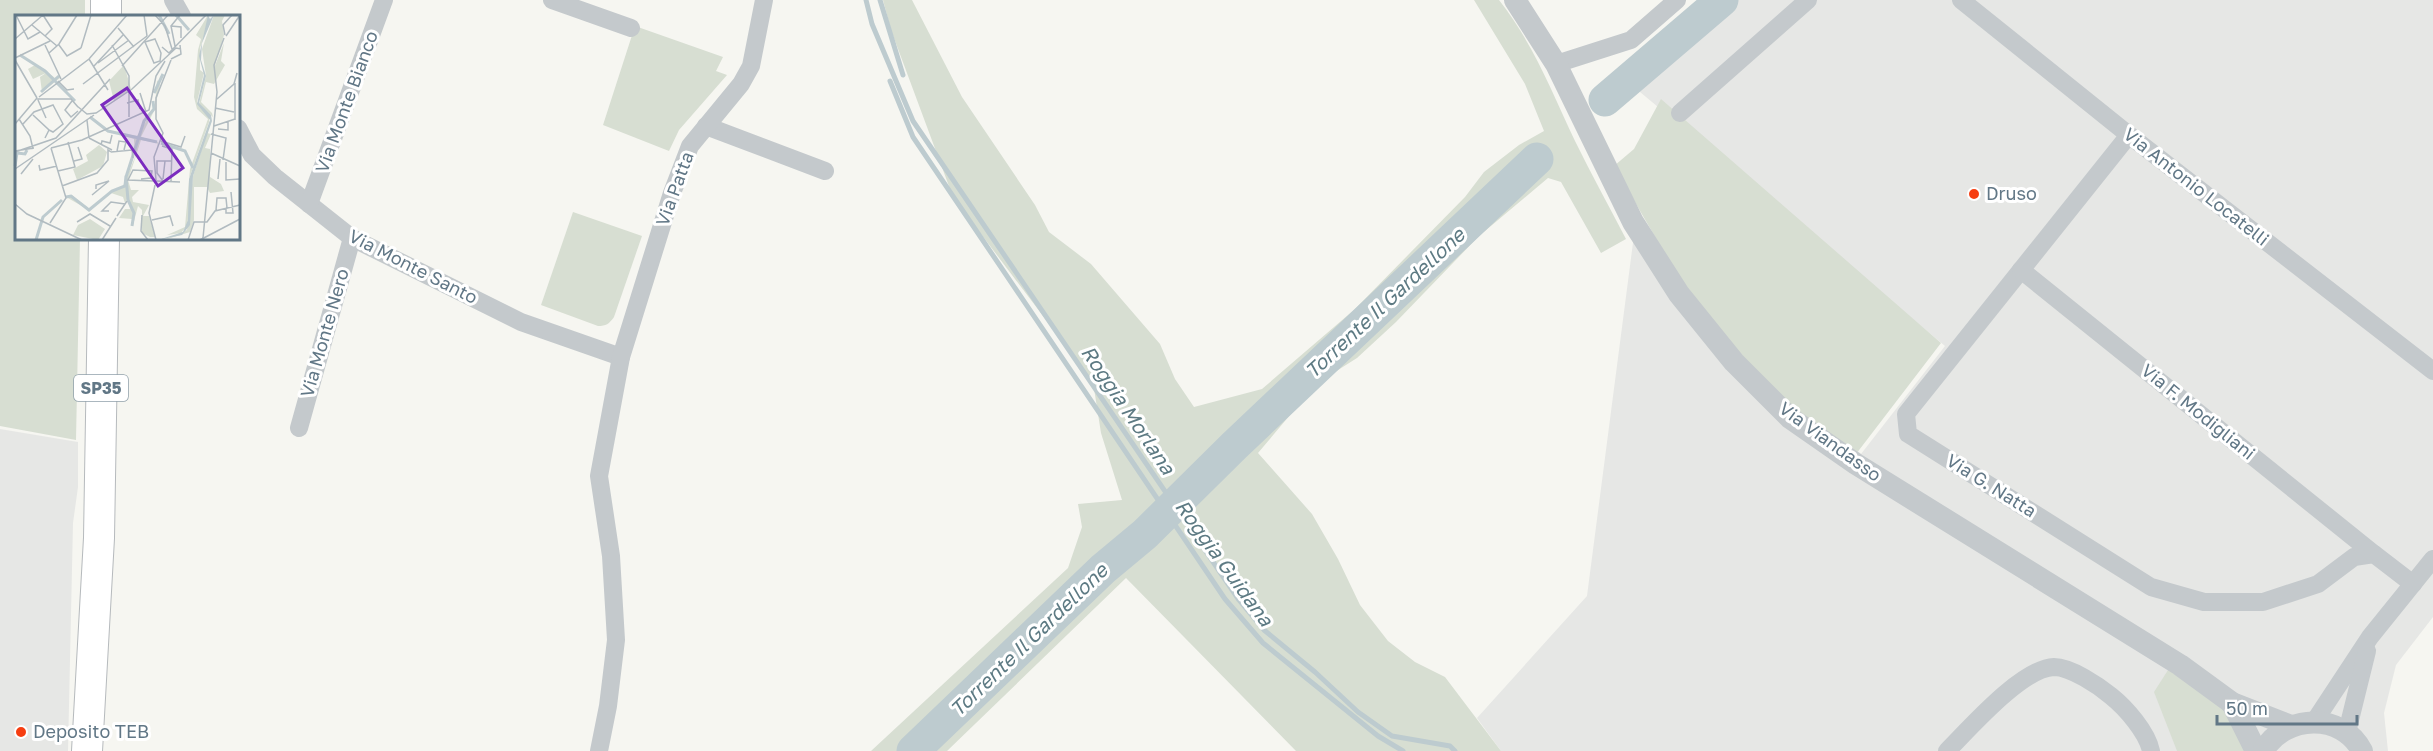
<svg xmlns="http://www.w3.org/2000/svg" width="2433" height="751" viewBox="0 0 2433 751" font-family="'Golos Text',sans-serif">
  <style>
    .built { fill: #e6e7e5 }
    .green { fill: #d7ded2 }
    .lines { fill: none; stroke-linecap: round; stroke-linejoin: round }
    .stream { stroke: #bdcbcf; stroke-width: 5 }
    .river { stroke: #bdcbcf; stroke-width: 33 }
    .trunk-casing { stroke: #b6babd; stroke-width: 32 }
    .minor { stroke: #c4c9cc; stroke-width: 18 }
    .tertiary { stroke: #c4c9cc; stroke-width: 22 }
    .trunk { stroke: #fff; stroke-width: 30 }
    .poi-dot { fill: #f63e11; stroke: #fff; stroke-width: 2 }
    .labels { text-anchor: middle; stroke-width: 6; stroke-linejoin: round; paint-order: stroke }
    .shield { fill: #fff; stroke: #90a0aa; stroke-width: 1.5 }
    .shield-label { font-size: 16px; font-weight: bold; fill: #617786 }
    .street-label { font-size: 18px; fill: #617786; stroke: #fff }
    .poi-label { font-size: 18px; fill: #617786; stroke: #fff; text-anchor: start }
    .water-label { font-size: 20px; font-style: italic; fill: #5d7a83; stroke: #fff }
    .inset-river { fill: none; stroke: #bdcbcf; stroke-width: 3 }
    .inset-road { fill: none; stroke: #b1bbc0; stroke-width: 1.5 }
    .view { fill: #7b2cbf; fill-opacity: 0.15; stroke: #7b2cbf; stroke-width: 3 }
    .inset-edge { fill: none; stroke: #617786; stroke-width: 3 }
  </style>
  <rect width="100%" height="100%" fill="#f6f6f1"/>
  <g class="built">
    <polygon points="1728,0 2433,0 2433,617 2396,665 2384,713 2388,751 1501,751 1477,718 1587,596 1637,212 1741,347 1861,454 1945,346 1634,87"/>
    <polygon points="0,429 78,442 78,487 73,523 68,751 0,751"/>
  </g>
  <g class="green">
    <polygon points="0,0 85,0 85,16 16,16 16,238 80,239 76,440 0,426"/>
    <path d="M 883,0 L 912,0 L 962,97 L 1035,205 L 1049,232 L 1091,264 L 1160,344 L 1175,379 L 1194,407 L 1262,389 L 1355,309 L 1465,197 L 1484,172 L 1519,145 L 1544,131 L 1525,84 L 1474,0 L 1499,0 C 1533,43 1552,92 1575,141 C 1591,174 1609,206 1626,239 L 1601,253 L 1561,182 L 1548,178 L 1479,236 L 1396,322 L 1357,358 L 1327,377 L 1290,415 L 1258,453 L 1312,514 L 1338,559 L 1360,605 L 1388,641 L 1415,662 L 1445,677 L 1501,751 L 1296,751 L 1126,578 L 947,751 L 871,751 L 1068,568 L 1082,527 L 1078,504 L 1122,500 L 1101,433 L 1093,382 L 953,197 L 891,30 Z"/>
    <polygon points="635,26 723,57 716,71 727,75 679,130 669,151 603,125"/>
    <polygon points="1661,99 1941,343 1853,458 1754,374 1679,278 1614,166 1634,149"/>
    <path d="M 573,212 L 642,236 L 614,317 C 609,324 606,326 598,326 L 541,305 Z"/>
    <polygon points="2170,667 2224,710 2249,751 2177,751 2154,692"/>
  </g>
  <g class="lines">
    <g class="stream">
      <polyline points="866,0 872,24 913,121 1239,600 1264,630 1315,672 1358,712 1392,736 1450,746 1455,751"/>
      <polyline points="880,0 903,75"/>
      <polyline points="890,81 913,137 1225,599 1263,643 1378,736 1403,751"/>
    </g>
    <g class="river">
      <polyline points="1605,100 1722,0"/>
      <polyline points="913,751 1103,569 1145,534 1234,446 1537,159"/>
    </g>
    <g class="trunk-casing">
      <g id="trunk">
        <polyline points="106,0 106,16"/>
        <polyline points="87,751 99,538 104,238"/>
      </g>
    </g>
    <g class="minor">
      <polyline points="173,0 182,16"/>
      <polyline points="552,0 631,28"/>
      <polyline points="1961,0 2129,135 2433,371"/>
      <polyline points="1556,64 1631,40 1677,0"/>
      <polyline points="1680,113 1808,0"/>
      <polyline points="706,126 825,171"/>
      <polyline points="238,128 252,155 275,177 352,238 521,322 621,357"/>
      <polyline points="2129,135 1906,414 1908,434 2151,587 2204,602 2263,602 2318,584 2354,557 2374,554 2413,584"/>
      <polyline points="309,204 384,0"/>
      <polyline points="2021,270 2374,554"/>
      <polyline points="299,428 352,238"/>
      <polyline points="2314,722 2370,637 2433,559"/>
      <polyline points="2347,732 2367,651"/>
      <polyline points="599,751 608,706 616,640 611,556 599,476 621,357 672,193 690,146 741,84 751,66 764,0"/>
      <path d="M 1947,751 C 1970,728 2022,668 2054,667 C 2071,667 2099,686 2111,696 C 2126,708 2147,732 2151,751"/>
    </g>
    <g class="tertiary">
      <polyline points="1515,0 1556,64 1633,222 1679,294 1734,362 1790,418 1856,464 2180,665 2232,703 2291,726"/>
      <polyline points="2232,703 2256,751"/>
      <path d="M 2263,751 C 2285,714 2342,712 2362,751"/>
    </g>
    <use href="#trunk" class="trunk"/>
  </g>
  <g class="poi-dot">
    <circle cx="1974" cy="194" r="6"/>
    <circle cx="21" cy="732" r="6"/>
  </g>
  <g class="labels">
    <rect class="shield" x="74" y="375" width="54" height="26" rx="4.5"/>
    <g class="shield-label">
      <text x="101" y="394">SP35</text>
    </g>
    <g class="street-label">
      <text transform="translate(347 102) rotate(-70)" y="6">Via Monte Bianco</text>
      <text transform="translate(2196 187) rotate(38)" y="6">Via Antonio Locatelli</text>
      <text transform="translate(675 189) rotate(-70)" y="6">Via Patta</text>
      <text transform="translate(413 267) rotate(27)" y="6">Via Monte Santo</text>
      <text transform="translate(325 333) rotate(-74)" y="6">Via Monte Nero</text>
      <text transform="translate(2198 412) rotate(39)" y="6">Via F. Modigliani</text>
      <text transform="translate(1830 442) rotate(36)" y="6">Via Viandasso</text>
      <text transform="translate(1991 486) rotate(32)" y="6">Via G. Natta</text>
    </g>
    <g class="poi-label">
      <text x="1986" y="200">Druso</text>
      <text x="33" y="738">Deposito TEB</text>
    </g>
    <g class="water-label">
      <text transform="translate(1385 303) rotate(-43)" y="7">Torrente Il Gardellone</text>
      <text transform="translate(1128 410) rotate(56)" y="7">Roggia Morlana</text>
      <text transform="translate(1224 563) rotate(54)" y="7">Roggia Guidana</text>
      <text transform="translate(1029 640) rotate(-44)" y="7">Torrente Il Gardellone</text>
    </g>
  </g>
  <g transform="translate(15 15)">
    <rect width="225" height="225" fill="#f6f6f1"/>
    <path d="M 193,0 L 193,11 L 185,33 L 185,55 L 189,58 L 182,87 L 194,101 L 194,107 L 174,164 L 175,191 L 172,211 L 166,218 L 152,220 L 170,212 L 175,154 L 193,104 L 182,94 L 179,82 L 183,35 L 186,24 L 181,20 ZM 199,0 L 210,0 L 207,6 L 209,20 L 199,53 L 209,28 L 206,46 L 210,50 L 199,69 L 191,67 L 186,87 L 197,98 L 198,102 L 184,89 L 191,61 L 187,34 ZM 4,40 L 26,52 L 40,63 L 44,60 L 45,63 L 27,77 L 25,62 L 31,58 L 18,64 L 13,54 L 20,50 ZM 109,50 L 116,74 L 99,86 L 94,66 ZM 142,65 L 145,70 L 139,96 L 126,122 L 143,127 L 142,132 L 142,128 L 126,125 L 113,165 L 116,175 L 124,175 L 117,182 L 118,187 L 134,190 L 128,201 L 134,201 L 140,222 L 135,222 L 127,218 L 127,195 L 123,191 L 118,210 L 117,204 L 104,203 L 110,194 L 115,194 L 113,182 L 110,188 L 108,182 L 96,178 L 74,195 L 51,182 L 57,180 L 75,195 L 96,177 L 108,171 L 120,142 L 119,124 L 90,115 L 122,121 L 140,92 ZM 192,118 L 196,119 L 190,133 L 195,134 L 195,162 L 206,169 L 209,176 L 195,178 L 192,172 L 179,172 L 179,205 L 175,217 L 149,225 L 172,215 L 178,161 ZM 84,130 L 92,137 L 88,151 L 62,165 L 58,154 L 73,146 L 71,140 ZM 75,204 L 90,214 L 83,225 L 58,220 L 63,210 Z" fill="#d7ded2"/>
    <path d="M 193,0 L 195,4 L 199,0 L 187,28 L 186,45 L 191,61 L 184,88 L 196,100 L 197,106 L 178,161 L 175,210 L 167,220 L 143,225 L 168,217 L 173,205 L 174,164 L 195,105 L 182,89 L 189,60 L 184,41 Z" fill="#bdcbcf"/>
    <path class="inset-river" d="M 144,0 L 154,19M 161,0 L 174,15M 5,40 L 30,56 L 60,86M 26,77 L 44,61M 139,78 L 148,59M 75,102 L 93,116 L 142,127M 146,128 L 170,136 L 178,153M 0,151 L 2,138 L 10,139 L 12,135M 51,182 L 56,181 L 74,195 L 97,176 L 110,171 L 111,161M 117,211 L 119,198 L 113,185 L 111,162 L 129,106 L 139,94 L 138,86M 21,225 L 28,202 L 47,185"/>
    <path class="inset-road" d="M 1,0 L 13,24 L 25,17M 28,0 L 37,14 L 30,21M 129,0 L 132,21M 140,0 L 150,11 L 157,34M 17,10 L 42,31M 156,11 L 166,12 L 166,23M 103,13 L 119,32M 210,20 L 208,10 L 217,0M 211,21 L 225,0M 0,24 L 28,0M 140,24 L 146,38 L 145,46 L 139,48 L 130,27 ZM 30,30 L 46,64M 44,30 L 52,41 L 66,33M 97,30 L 114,61 L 114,102M 160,31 L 156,11 L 165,0M 147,32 L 154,38 L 191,0M 66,33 L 76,0M 34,38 L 44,29 L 62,0M 0,43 L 35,26M 74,44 L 93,75M 156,44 L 166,39 L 165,30M 0,45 L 22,83M 83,48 L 114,25M 79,51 L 108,20M 107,51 L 153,0M 84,57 L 132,21M 43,66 L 52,75 L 59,74M 68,69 L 84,57M 125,78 L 131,97M 24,82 L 74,44 L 112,0M 22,84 L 56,84 L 63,92M 202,84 L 219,69 L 222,58M 23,85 L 31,103M 57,86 L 50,95 L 56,102 L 63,96M 112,88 L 123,85 L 125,94M 62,91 L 72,99 L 81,98 L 117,74 L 161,33 L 166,34M 200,93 L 219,97M 18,100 L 34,115 L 30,123M 4,104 L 15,121 L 18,134M 72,105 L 74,123M 220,105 L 220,68M 0,109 L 22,83M 8,109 L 19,97 L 38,90 L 48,109 L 38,117 L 34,115M 199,111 L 220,104M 203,114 L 213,115 L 213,106M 196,119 L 211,123 L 208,145M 74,123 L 97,135M 146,126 L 166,132 L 170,121M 86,130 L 87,126 L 95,128 L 97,120M 147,131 L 157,134 L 156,167M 36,133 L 67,125 L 134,95 L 141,61 L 150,46M 0,136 L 19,133M 102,136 L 104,126 L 111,127 L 109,135M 0,137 L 41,123 L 95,64M 96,137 L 117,135 L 118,143M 196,138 L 225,151M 59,146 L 67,144 L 63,132M 211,147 L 211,165 L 225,164M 24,150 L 25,155 L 42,151M 0,154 L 79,100M 43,156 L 60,152 L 53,127M 6,159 L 18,144M 126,164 L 136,163 L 137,156 L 118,155 L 113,165 L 138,166M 148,164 L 150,146M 203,164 L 205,144M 141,165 L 139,142 L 148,118 L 141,104 L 141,83 L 156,45M 141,166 L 165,167M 148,166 L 142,158 L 142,146 L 156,146M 140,170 L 134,198 L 141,225M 47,171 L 82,158 L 93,145 L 93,135 L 96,137M 77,180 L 94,166 L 81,170 L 81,174M 0,189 L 12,199 L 67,225M 211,193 L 211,198 L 218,198 L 216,177M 201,195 L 202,183 L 211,183 L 212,193M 94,196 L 87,196 L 96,187 L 110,189M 127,200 L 126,216 L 133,225M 102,201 L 112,186M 137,205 L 155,201 L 158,211M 62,207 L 75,199 L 95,211M 35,208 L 51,183 L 36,133M 188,223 L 202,77 L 199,50 L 209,23M 87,225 L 101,203M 173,225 L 179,207 L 192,207 L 200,196 L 225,190M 185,225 L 225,204"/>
    <path class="view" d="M 112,73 L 168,153 L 143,171 L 87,90 Z"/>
    <rect width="225" height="225" class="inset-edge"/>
  </g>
  <path d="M2217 715v9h140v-9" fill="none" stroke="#617786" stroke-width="3"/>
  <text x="2226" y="715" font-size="18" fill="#617786" stroke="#ffffff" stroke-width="4.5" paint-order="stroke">50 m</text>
</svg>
